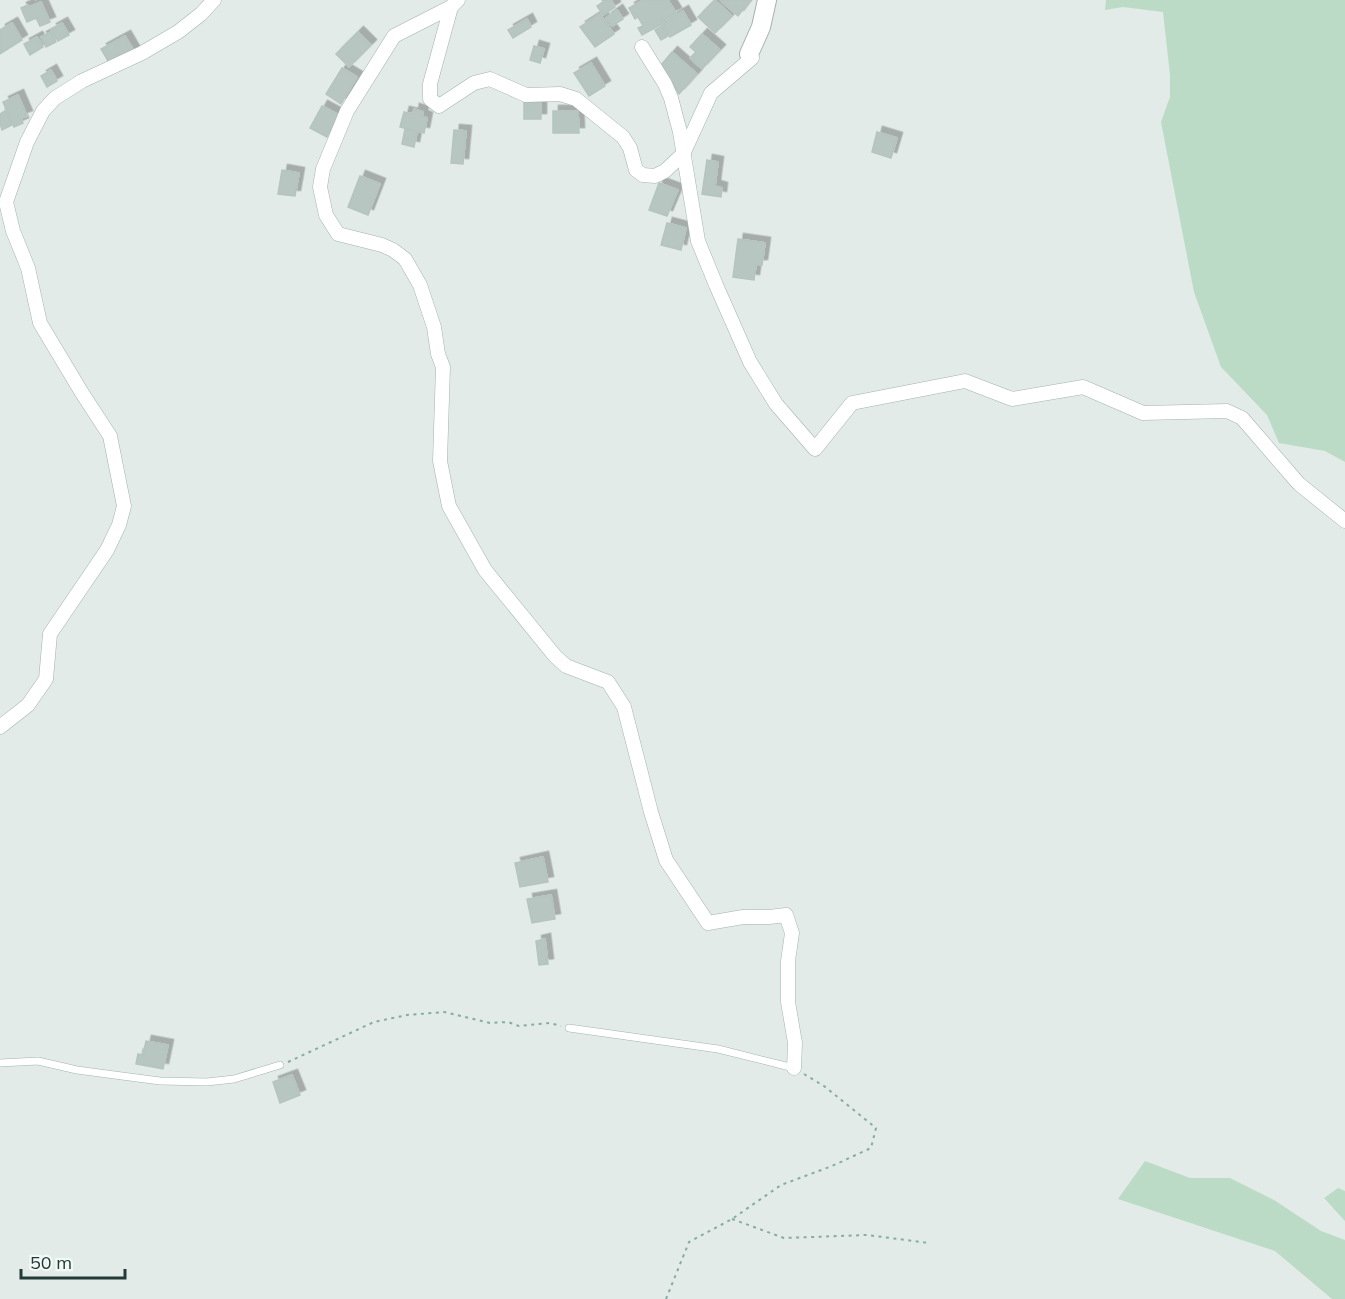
<svg xmlns="http://www.w3.org/2000/svg" width="1345" height="1299" viewBox="0 0 1345 1299" font-family="Mulish,sans-serif">
  <style>
    .green { fill: #bcdbc6 }
    .building { fill: #b8c6c1; stroke: #b5c4bf; stroke-width: 1.5; filter: url(#shadow) }
    .lines { fill: none; stroke-linecap: round; stroke-linejoin: round }
    .service-casing { stroke: #a5b3af; stroke-width: 8 }
    .minor-casing { stroke: #a5b3af; stroke-width: 15 }
    .tertiary-casing { stroke: #a5b3af; stroke-width: 20 }
    .path { stroke: #85aca2; stroke-width: 2; stroke-dasharray: 3 4.5; stroke-linecap: butt }
    .service { stroke: #fff; stroke-width: 7 }
    .minor { stroke: #fff; stroke-width: 14 }
    .tertiary { stroke: #fff; stroke-width: 18 }
  </style>
  <defs>
    <filter id="shadow"><feDropShadow dx="5.5" dy="-5.5" stdDeviation="0" flood-color="#0004"/></filter>
  </defs>
  <rect width="100%" height="100%" fill="#e2ebe8"/>
  <g class="green">
    <polygon points="1106,0 1345,0 1345,462 1325,451 1279,443 1267,415 1221,367 1194,292 1161,122 1170,97 1170,75 1163,12 1123,7 1105,10"/>
    <polygon points="1145,1161 1190,1178 1230,1178 1274,1200 1321,1231 1345,1240 1345,1299 1332,1299 1275,1251 1118,1199"/>
    <polygon points="1338,1188 1345,1191 1345,1221 1324,1198"/>
  </g>
  <g class="building">
    <polygon points="606,0 611,0 615,7 603,15 597,6"/>
    <polygon points="643,0 668,0 676,13 660,21 662,24 642,35 638,28 643,26 638,17 635,19 629,8"/>
    <polygon points="715,0 732,16 715,33 698,17"/>
    <polygon points="720,0 750,0 738,16"/>
    <polygon points="41,2 50,22 40,26 36,18 27,22 21,8 28,5 29,7"/>
    <polygon points="617,10 623,19 612,26 606,18"/>
    <polygon points="683,11 691,25 670,37 663,23"/>
    <polygon points="600,14 614,34 595,47 580,27"/>
    <polygon points="527,19 531,27 513,38 508,30"/>
    <polygon points="12,23 22,40 0,54 0,30"/>
    <polygon points="62,23 69,35 58,41 51,29"/>
    <polygon points="662,26 668,36 661,40 655,30"/>
    <polygon points="51,32 56,42 46,47 41,37"/>
    <polygon points="358,32 371,45 349,67 336,54"/>
    <polygon points="702,34 720,50 702,69 690,58 696,52 690,47"/>
    <polygon points="125,36 135,53 111,66 101,49"/>
    <polygon points="37,37 43,47 30,55 24,44"/>
    <polygon points="534,46 544,49 540,63 530,60"/>
    <polygon points="672,52 697,74 679,94 661,65"/>
    <polygon points="591,63 605,86 589,96 574,73"/>
    <polygon points="342,68 357,77 341,104 326,94"/>
    <polygon points="51,70 57,81 47,87 41,76"/>
    <polygon points="18,95 27,116 21,118 23,123 14,127 3,102"/>
    <rect x="524" y="102" width="17" height="17"/>
    <polygon points="322,106 339,115 327,137 310,128"/>
    <polygon points="414,109 423,112 422,116 427,118 424,133 400,127 404,112 413,114"/>
    <polygon points="5,111 12,125 2,130 0,124 0,114"/>
    <polygon points="553,111 578,111 579,133 553,133"/>
    <polygon points="405,129 417,132 414,147 402,144"/>
    <polygon points="454,130 466,131 463,164 451,163"/>
    <polygon points="877,132 897,138 891,158 872,152"/>
    <polygon points="707,160 718,162 715,186 722,188 721,197 702,194"/>
    <polygon points="282,170 299,173 295,196 278,194"/>
    <polygon points="360,176 380,184 368,215 348,207"/>
    <polygon points="659,183 678,190 667,216 649,210"/>
    <polygon points="667,223 686,228 681,250 661,245"/>
    <polygon points="738,239 765,243 762,265 756,265 754,280 733,277"/>
    <polygon points="543,857 548,882 520,887 515,863"/>
    <polygon points="551,895 555,919 532,923 527,899"/>
    <polygon points="545,939 548,964 539,965 536,941"/>
    <polygon points="146,1041 168,1045 163,1069 136,1064 138,1054 143,1055"/>
    <polygon points="292,1075 300,1095 280,1103 273,1082"/>
  </g>
  <g class="lines">
    <g class="service-casing">
      <g id="service">
        <polyline points="569,1028 718,1049 794,1068"/>
        <polyline points="0,1063 38,1061 77,1070 122,1076 160,1081 207,1082 234,1079 280,1065"/>
      </g>
    </g>
    <g class="minor-casing">
      <g id="minor">
        <polyline points="458,0 451,7 394,36 347,111 323,169 320,187 326,215 338,234 382,245 393,250 405,259 420,285 434,327 438,354 443,367 440,461 449,506 485,570 555,656 566,666 608,682 624,707 651,812 666,860 708,923 743,917 769,917 786,915 792,933 788,961 788,1002 795,1043 794,1068"/>
        <polyline points="451,7 430,84 430,99 439,106 474,83 490,79 526,95 560,94 576,99 623,137 630,148 636,170 643,175 655,176 665,171 683,154 711,93 752,58 749,54"/>
        <polyline points="642,47 665,84 671,98 680,132 698,241 716,285 750,362 776,404 815,449 852,403 965,381 1012,399 1083,387 1143,413 1227,411 1242,418 1299,484 1345,521"/>
        <polyline points="0,727 28,705 46,679 50,634 107,550 119,525 124,506 110,436 82,393 40,323 28,268 13,231 6,202 27,142 43,111 55,98 82,81 142,53 178,32 201,14 214,0"/>
      </g>
    </g>
    <g class="tertiary-casing">
      <polyline id="tertiary" points="749,54 761,27 767,0"/>
    </g>
    <g class="path">
      <polyline points="288,1062 374,1022 407,1015 444,1012 490,1023 508,1022 519,1026 550,1023 561,1026"/>
      <polyline points="732,1219 784,1238 867,1235 929,1243"/>
      <polyline points="666,1299 689,1242 732,1219 781,1185 832,1166 871,1148 876,1128 824,1086 804,1074"/>
    </g>
    <use href="#service" class="service"/>
    <use href="#minor" class="minor"/>
    <use href="#tertiary" class="tertiary"/>
  </g>
  <path d="M21 1269v9h104v-9" fill="none" stroke="#233b36" stroke-width="3"/>
  <text x="30" y="1269" font-size="18" fill="#233b36" stroke="#f2f8f5" stroke-width="4.5" paint-order="stroke">50 m</text>
</svg>
